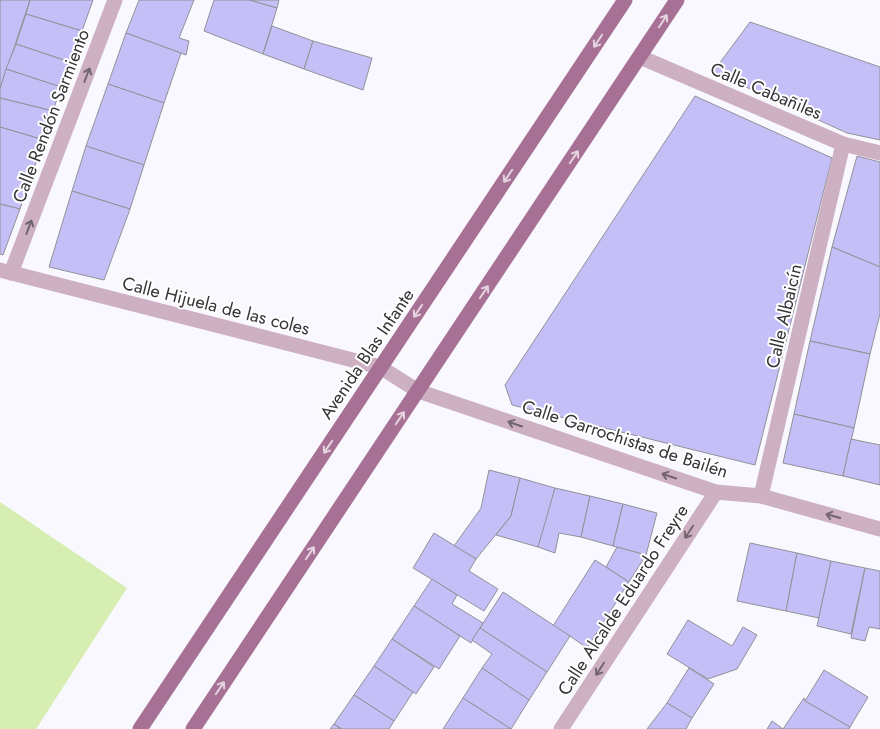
<svg xmlns="http://www.w3.org/2000/svg" width="880" height="729" viewBox="0 0 880 729" font-family="Jost,sans-serif">
  <style>
    .green { fill: #d7eeb2 }
    .building { fill: #c4bff7; stroke: #929198 }
    .lines { fill: none; stroke-linecap: round; stroke-linejoin: round }
    .minor { stroke: #ceb0c3; stroke-width: 15 }
    .major { stroke: #a77195; stroke-width: 15 }
    .oneway { stroke: #e5d4df }
    .oneway2 { stroke: #72656e }
    .labels { text-anchor: middle; stroke-width: 4; stroke-linejoin: round; paint-order: stroke }
    .street-label { font-size: 18px; fill: #343336; stroke: #fff }
  </style>
  <rect width="100%" height="100%" fill="#f8f8fe"/>
  <polygon class="green" points="0,502 127,588 36,729 0,729"/>
  <g class="building">
    <polygon points="0,0 30,0 0,90"/>
    <polygon points="30,0 93,0 82,31 26,14"/>
    <polygon points="139,0 194,0 179,38 189,41 186,55 126,33"/>
    <polygon points="214,0 250,0 277,8 263,54 204,31"/>
    <polygon points="250,0 279,0 277,8"/>
    <polygon points="26,14 82,31 70,62 16,44"/>
    <polygon points="750,22 880,67 880,140 847,133 713,72"/>
    <polygon points="272,26 313,41 304,69 263,54"/>
    <polygon points="126,33 181,53 164,103 108,84"/>
    <polygon points="313,41 372,58 363,90 304,69"/>
    <polygon points="16,44 70,62 61,87 6,69"/>
    <polygon points="6,69 61,87 53,111 0,98 0,89"/>
    <polygon points="108,84 164,103 144,165 86,146"/>
    <polygon points="695,96 832,158 755,465 512,405 505,385"/>
    <polygon points="0,98 53,111 44,140 0,127"/>
    <polygon points="0,127 44,140 20,209 0,204"/>
    <polygon points="86,146 144,165 130,209 72,191"/>
    <polygon points="857,156 880,162 880,267 832,247"/>
    <polygon points="72,191 130,209 104,280 49,267"/>
    <polygon points="0,204 20,209 3,255 0,254"/>
    <polygon points="832,247 880,267 880,314 870,354 810,341"/>
    <polygon points="810,341 870,354 854,428 794,414"/>
    <polygon points="794,414 854,428 843,476 783,463"/>
    <polygon points="851,439 880,445 880,485 843,476"/>
    <polygon points="489,470 520,478 511,516 476,559 454,546 481,508"/>
    <polygon points="520,478 555,488 546,526 538,547 496,535 511,516"/>
    <polygon points="555,488 590,496 581,537 559,533 555,553 538,547"/>
    <polygon points="590,496 623,504 613,546 581,537"/>
    <polygon points="623,504 657,513 646,555 613,546"/>
    <polygon points="434,533 476,559 469,571 498,589 484,611 413,568"/>
    <polygon points="750,543 797,553 786,611 737,601"/>
    <polygon points="617,547 646,555 629,582 606,567"/>
    <polygon points="797,553 831,561 819,618 786,611"/>
    <polygon points="595,560 629,582 587,648 570,636 553,626"/>
    <polygon points="831,561 865,568 851,634 817,626"/>
    <polygon points="865,568 880,571 880,629 869,627 865,641 851,638"/>
    <polygon points="432,579 457,595 452,604 483,623 471,643 414,606"/>
    <polygon points="503,592 570,636 547,672 480,628"/>
    <polygon points="414,606 460,636 439,669 392,639"/>
    <polygon points="688,620 732,646 743,627 757,635 737,669 708,679 667,654"/>
    <polygon points="480,628 547,672 529,700 482,668 492,654 472,640"/>
    <polygon points="392,639 434,667 416,694 374,666"/>
    <polygon points="374,666 413,692 394,721 354,695"/>
    <polygon points="482,668 529,700 511,729 463,698"/>
    <polygon points="689,668 714,684 692,718 667,703"/>
    <polygon points="824,670 868,697 850,727 805,701"/>
    <polygon points="354,695 394,721 389,729 342,729 334,724"/>
    <polygon points="463,698 511,729 443,729"/>
    <polygon points="804,698 805,701 850,727 849,729 783,729"/>
    <polygon points="667,703 692,718 686,729 647,729"/>
    <polygon points="772,721 783,729 767,729"/>
    <polygon points="334,724 341,729 330,729"/>
  </g>
  <g class="lines">
    <g class="minor">
      <polyline points="640,57 843,144 880,153"/>
      <polyline points="0,270 380,367 418,391 716,492 761,496 880,529"/>
      <polyline points="11,273 115,0"/>
      <polyline points="761,496 843,144"/>
      <polyline points="561,729 716,492"/>
    </g>
    <g class="major">
      <polyline points="140,729 625,0"/>
      <polyline points="193,729 677,0"/>
    </g>
  </g>
  <defs><path id="oneway-shaft" d="M-6 0H5M1.5-3L5.5 0L1.5 3" fill="none" stroke-width="1.6" stroke-linecap="round" stroke-linejoin="round" transform="scale(1.25)"/></defs>
  <g class="oneway">
    <use href="#oneway-shaft" transform="translate(663 21) rotate(-57)"/>
    <use href="#oneway-shaft" transform="translate(598 41) rotate(124)"/>
    <use href="#oneway-shaft" transform="translate(574 157) rotate(-56)"/>
    <use href="#oneway-shaft" transform="translate(508 176) rotate(124)"/>
    <use href="#oneway-shaft" transform="translate(484 292) rotate(-56)"/>
    <use href="#oneway-shaft" transform="translate(418 311) rotate(124)"/>
    <use href="#oneway-shaft" transform="translate(400 418) rotate(-56)"/>
    <use href="#oneway-shaft" transform="translate(328 447) rotate(124)"/>
    <use href="#oneway-shaft" transform="translate(310 553) rotate(-56)"/>
    <use href="#oneway-shaft" transform="translate(220 688) rotate(-56)"/>
  </g>
  <g class="oneway2">
    <use href="#oneway-shaft" transform="translate(87 75) rotate(-69)"/>
    <use href="#oneway-shaft" transform="translate(29 227) rotate(-69)"/>
    <use href="#oneway-shaft" transform="translate(515 424) rotate(-161)"/>
    <use href="#oneway-shaft" transform="translate(669 476) rotate(-161)"/>
    <use href="#oneway-shaft" transform="translate(833 516) rotate(-164)"/>
    <use href="#oneway-shaft" transform="translate(689 532) rotate(123)"/>
    <use href="#oneway-shaft" transform="translate(600 669) rotate(123)"/>
  </g>
  <g class="labels">
    <g class="street-label">
      <text transform="translate(766 91) rotate(23)" y="6">Calle Cabañiles</text>
      <text transform="translate(51 116) rotate(-69)" y="6">Calle Rendón Sarmiento</text>
      <text transform="translate(216 306) rotate(14)" y="6">Calle Hijuela de las coles</text>
      <text transform="translate(784 316) rotate(-77)" y="6">Calle Albaicín</text>
      <text transform="translate(367 354) rotate(-56)" y="6">Avenida Blas Infante</text>
      <text transform="translate(625 439) rotate(18)" y="6">Calle Garrochistas de Bailén</text>
      <text transform="translate(623 600) rotate(-57)" y="6">Calle Alcalde Eduardo Freyre</text>
    </g>
  </g>
</svg>
